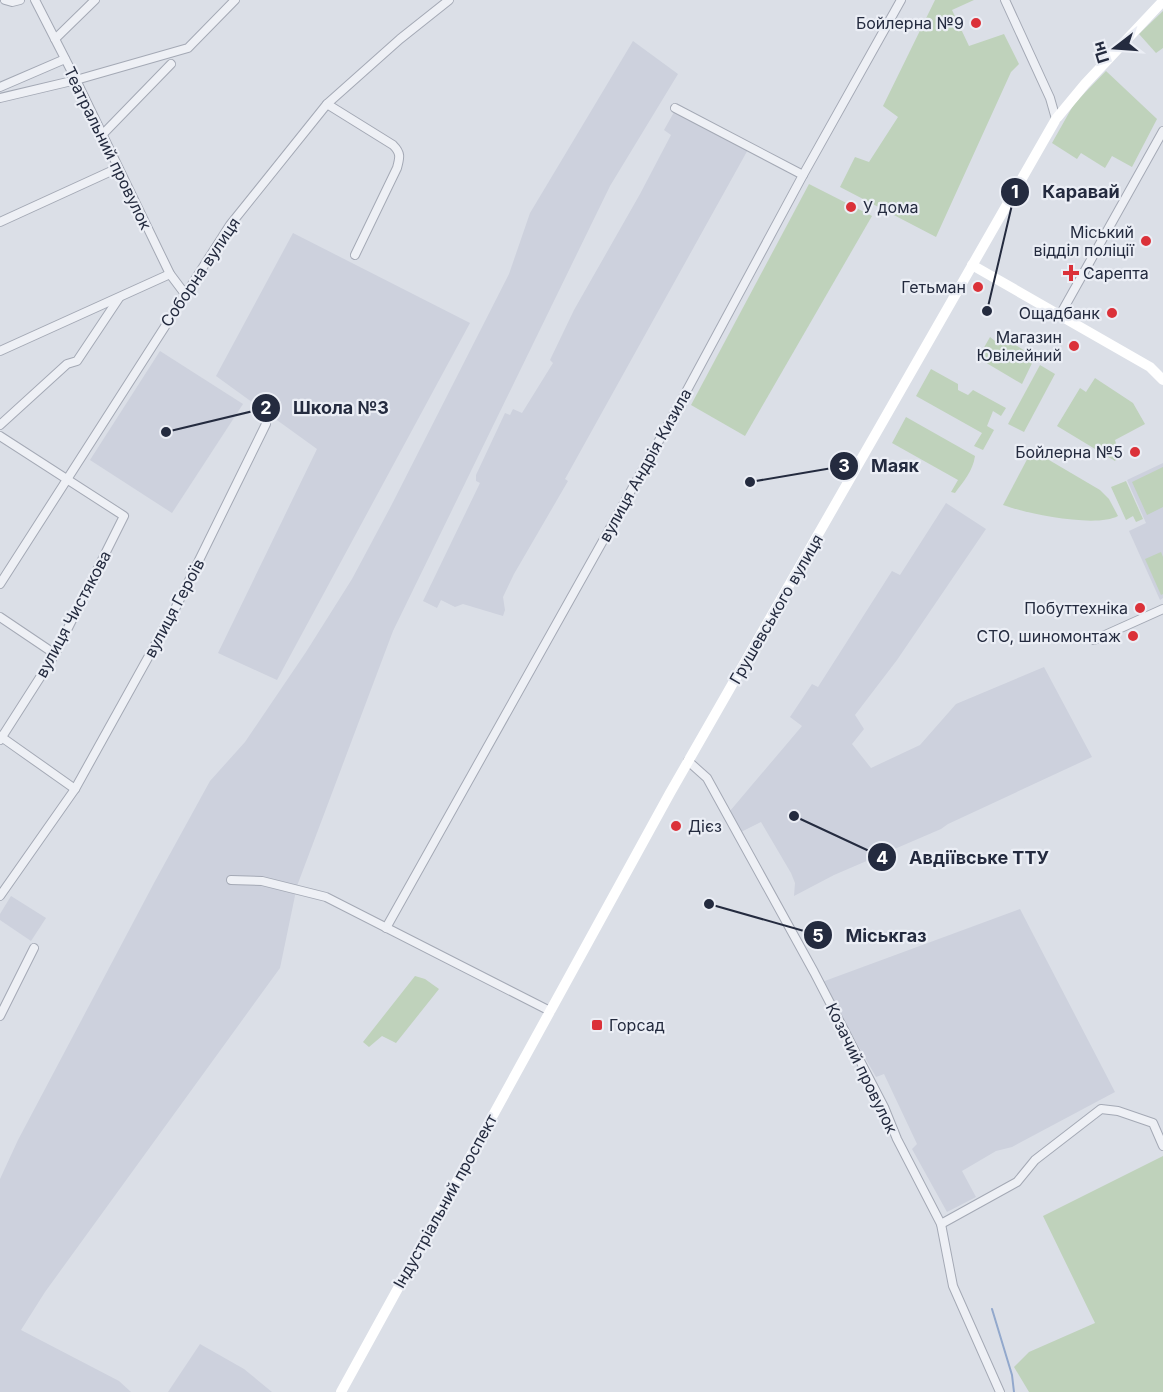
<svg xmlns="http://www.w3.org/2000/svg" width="1163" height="1392" viewBox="0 0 1163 1392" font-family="Inter,sans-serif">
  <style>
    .built { fill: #cdd1dd }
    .green { fill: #bfd2bb }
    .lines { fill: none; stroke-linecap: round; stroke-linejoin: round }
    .stream { stroke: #92a8cc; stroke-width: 2 }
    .street-casing { stroke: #a4a9b5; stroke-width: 10 }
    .street { stroke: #eef0f5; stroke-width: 8 }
    .secondary { stroke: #fff; stroke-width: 10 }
    .poi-dot { fill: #db3139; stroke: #ebeef5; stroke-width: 2 }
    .labels { text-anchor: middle; stroke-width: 4.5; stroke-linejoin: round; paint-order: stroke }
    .poi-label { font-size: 16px; fill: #242b3f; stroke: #ebeef5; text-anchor: end }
    .street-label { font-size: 16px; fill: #242b3f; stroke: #ebeef5 }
    .leader { fill: none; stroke: #242b3f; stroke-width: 2 }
    .callout-dot { fill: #242b3f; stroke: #ebeef5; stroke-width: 2 }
    .mark-label { font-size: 18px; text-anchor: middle; font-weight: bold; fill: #fff }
    .callout-label { font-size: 18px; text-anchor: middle; font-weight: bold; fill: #242b3f; stroke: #ebeef5; stroke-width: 4.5; stroke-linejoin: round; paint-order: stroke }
  </style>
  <rect width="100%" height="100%" fill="#dbdfe7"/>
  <g class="built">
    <polygon points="633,41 678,74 610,186 393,631 297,886 280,968 45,1292 21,1330 119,1381 131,1392 0,1392 0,1179 18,1140 154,883 210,781 245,742 306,652 352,579 391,506 509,274 530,213"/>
    <polygon points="678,105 750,146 565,479 568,481 514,574 503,597 505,610 503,616 463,604 455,607 441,600 437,608 423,601 480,483 476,481 476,475 505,413 510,415 513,409 522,413 553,363 550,360 574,310 640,194 671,135 664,130"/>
    <polygon points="293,233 470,323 277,680 218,653 317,449 216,376"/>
    <polygon points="160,351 243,404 172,513 90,460"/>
    <polygon points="1163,463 1163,598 1160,600 1129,531 1146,523 1127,480"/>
    <polygon points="946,503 986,529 897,660 855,715 864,729 852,744 871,768 920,745 956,704 1044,667 1092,757 948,824 941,829 834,875 794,896 795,883 791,873 761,822 741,832 730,811 802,726 790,717 812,684 818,687 892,571 900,575"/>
    <polygon points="11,896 46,918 31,941 0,920 0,914"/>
    <polygon points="1020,909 1115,1092 1012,1147 996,1151 962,1171 976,1197 947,1212 912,1149 917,1144 884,1074 876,1077 822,982"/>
    <polygon points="200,1344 244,1369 272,1392 168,1392"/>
  </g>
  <g class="green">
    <polygon points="935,0 974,0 952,10 969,46 1004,34 1019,64 1011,72 936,237 840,187 855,157 869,162 898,117 883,106"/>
    <polygon points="1163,11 1163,48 1156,53 1139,34"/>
    <polygon points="1106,71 1157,119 1132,167 1112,156 1105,168 1081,153 1077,159 1052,143 1074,104"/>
    <polygon points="809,184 872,216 745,436 691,405"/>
    <polygon points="1001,336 1035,357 1022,384 978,358 990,337 995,341"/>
    <polygon points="1040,365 1055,374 1024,432 1008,424"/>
    <polygon points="931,369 958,384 958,390 968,395 973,390 1006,408 1001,416 993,411 987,426 994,430 983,450 974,446 982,433 916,396"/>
    <polygon points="1095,378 1133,403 1145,424 1115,440 1119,455 1115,461 1057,426 1080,388 1086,392"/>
    <path d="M 906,417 L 975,456 C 973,471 963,482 955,493 L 951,492 L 958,480 L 892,443 Z"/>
    <path d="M 1032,450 L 1100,490 L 1109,499 L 1118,516 C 1096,528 1028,514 1003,505 Z"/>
    <polygon points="1163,467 1163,507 1147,515 1132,482"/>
    <polygon points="1126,481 1143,519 1136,522 1133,516 1126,520 1111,487"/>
    <polygon points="1161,552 1163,557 1163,594 1161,595 1145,559"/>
    <polygon points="415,976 425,979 439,989 396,1043 382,1036 369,1047 363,1042"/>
    <polygon points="1163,1156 1163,1392 1029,1392 1014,1367 1029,1352 1095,1323 1043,1216"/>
  </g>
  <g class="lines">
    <polyline class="stream" points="992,1309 1012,1375 1014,1392"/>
    <g class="street-casing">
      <g id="street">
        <polyline points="5,0 12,2 20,0"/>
        <polyline points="35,0 77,82 170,274 185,294"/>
        <polyline points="1005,0 1050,98 1056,119"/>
        <polyline points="55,39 95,0"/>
        <polyline points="0,87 65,59"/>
        <polyline points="0,98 76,80 188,48 235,0"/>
        <path d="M 327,104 L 393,145 C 401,153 400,157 397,168 L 355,255"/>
        <polyline points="675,108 803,175"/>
        <polyline points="102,135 171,64"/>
        <polyline points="0,222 118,168"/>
        <polyline points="1060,315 1163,131"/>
        <polyline points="0,351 170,274"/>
        <polyline points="0,425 67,364 77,361 119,298"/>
        <polyline points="0,436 124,516 55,654 0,740"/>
        <polyline points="0,584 230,225 327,104 400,39 449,0"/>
        <polyline points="0,617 55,654"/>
        <polyline points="1094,640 1163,609"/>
        <polyline points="0,736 75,789"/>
        <polyline points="688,761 707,778 814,972 884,1107 897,1139 941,1224 953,1286 1000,1392"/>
        <polyline points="231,880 262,881 326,897 550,1011"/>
        <polyline points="0,896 75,789 175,609 266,424"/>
        <polyline points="386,928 679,405 803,175 901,0"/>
        <polyline points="0,1016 34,948"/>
        <polyline points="941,1224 1017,1182 1035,1160 1101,1109 1118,1111 1153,1123 1163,1146"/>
      </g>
    </g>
    <use href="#street" class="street"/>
    <g class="secondary">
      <polyline points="972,265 1150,367 1163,380"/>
      <polyline points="341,1392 670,793 1056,119 1085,84 1163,1"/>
    </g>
  </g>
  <g class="poi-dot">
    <circle cx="976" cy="23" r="6"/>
    <circle cx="851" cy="207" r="6"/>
    <circle cx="1146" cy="241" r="6"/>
    <path d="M1068 264h6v6h6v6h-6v6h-6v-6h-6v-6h6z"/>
    <circle cx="978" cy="287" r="6"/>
    <circle cx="1112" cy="313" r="6"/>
    <circle cx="1074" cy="346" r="6"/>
    <circle cx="1135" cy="452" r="6"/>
    <circle cx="1140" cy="608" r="6"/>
    <circle cx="1133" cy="636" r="6"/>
    <circle cx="676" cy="826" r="6"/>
    <rect x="591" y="1019" width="12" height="12" rx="3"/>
  </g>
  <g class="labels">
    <g class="poi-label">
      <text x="964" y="29">Бойлерна №9</text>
      <text x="863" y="213" text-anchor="start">У дома</text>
      <text x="1134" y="238">Міський<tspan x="1134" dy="18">відділ поліції</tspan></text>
      <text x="1083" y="279" text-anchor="start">Сарепта</text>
      <text x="966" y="293">Гетьман</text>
      <text x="1100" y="319">Ощадбанк</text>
      <text x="1062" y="343">Магазин<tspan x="1062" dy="18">Ювілейний</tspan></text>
      <text x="1123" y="458">Бойлерна №5</text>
      <text x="1128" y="614">Побуттехніка</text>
      <text x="1121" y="642">СТО, шиномонтаж</text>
      <text x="688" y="832" text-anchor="start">Дієз</text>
      <text x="609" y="1031" text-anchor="start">Горсад</text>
    </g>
    <g class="street-label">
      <text transform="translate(108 148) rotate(64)" y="6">Театральний провулок</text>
      <text transform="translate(200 272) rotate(-56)" y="6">Соборна вулиця</text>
      <text transform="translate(645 465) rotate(-61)" y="6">вулиця Андрія Кизила</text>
      <text transform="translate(174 608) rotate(-62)" y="6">вулиця Героїв</text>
      <text transform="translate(776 609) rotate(-60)" y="6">Грушевського вулиця</text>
      <text transform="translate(73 614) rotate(-62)" y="6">вулиця Чистякова</text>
      <text transform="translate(862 1068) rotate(64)" y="6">Козачий провулок</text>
      <text transform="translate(445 1201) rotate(-61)" y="6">Індустріальний проспект</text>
    </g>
  </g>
  <path class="leader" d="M987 311L1015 192M166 432L266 408M750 482L844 466M794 816L882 857M709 904L818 935"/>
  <g class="callout-dot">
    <circle cx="987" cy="311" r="6"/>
    <circle cx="166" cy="432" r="6"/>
    <circle cx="750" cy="482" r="6"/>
    <circle cx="794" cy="816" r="6"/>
    <circle cx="709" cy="904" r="6"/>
    <circle cx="1015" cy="192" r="15"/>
    <circle cx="266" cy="408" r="15"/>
    <circle cx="844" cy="466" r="15"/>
    <circle cx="882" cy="857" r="15"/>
    <circle cx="818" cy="935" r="15"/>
  </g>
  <g class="mark-label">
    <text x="1015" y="198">1</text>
    <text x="266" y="414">2</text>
    <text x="844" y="472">3</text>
    <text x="882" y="864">4</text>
    <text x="818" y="942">5</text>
  </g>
  <g class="callout-label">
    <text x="1081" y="198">Каравай</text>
    <text x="341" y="414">Школа №3</text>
    <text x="895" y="472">Маяк</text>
    <text x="979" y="864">Авдіївське ТТУ</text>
    <text x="886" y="942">Міськгаз</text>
  </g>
  <g transform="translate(1115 48) rotate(253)" stroke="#ebeef5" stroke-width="4.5" paint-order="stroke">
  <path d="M0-4.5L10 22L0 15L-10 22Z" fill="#242b3f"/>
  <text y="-9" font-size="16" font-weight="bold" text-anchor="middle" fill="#242b3f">Пн</text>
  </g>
</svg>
